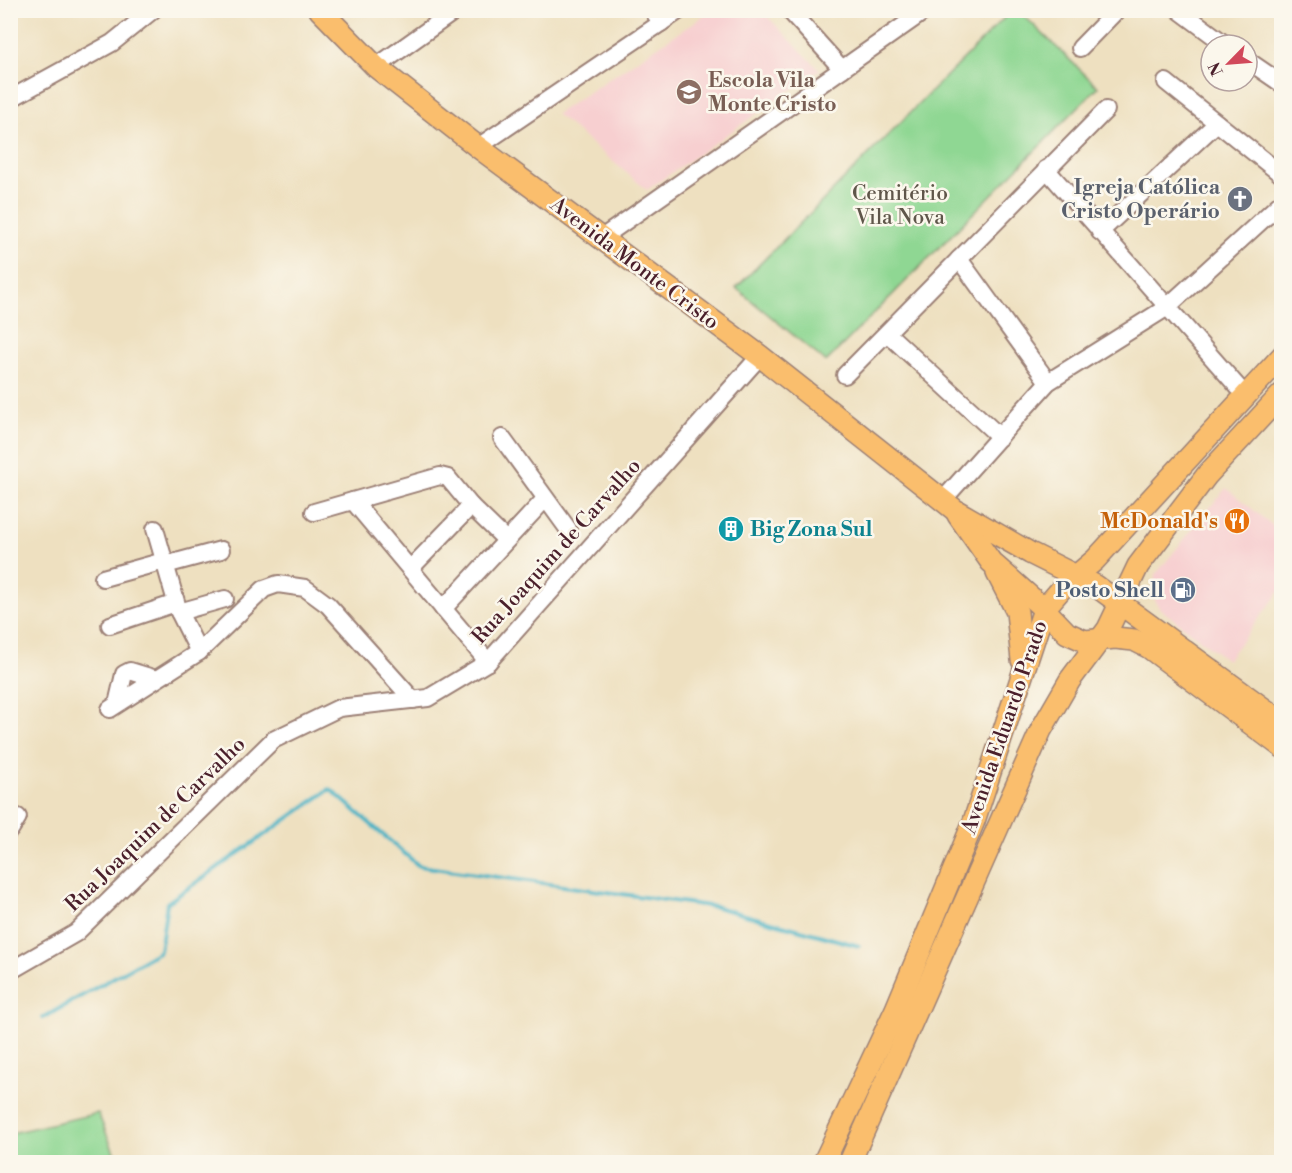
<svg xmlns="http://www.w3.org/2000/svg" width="1292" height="1173" viewBox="0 0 1292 1173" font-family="'Libre Bodoni',serif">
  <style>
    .built { fill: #f7cfd0 }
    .green { fill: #8fd793; stroke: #6c7b5f; stroke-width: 1.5 }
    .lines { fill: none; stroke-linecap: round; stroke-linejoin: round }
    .stream { stroke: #46b2c4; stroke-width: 4 }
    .minor-casing { stroke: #9c8076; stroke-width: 20 }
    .major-casing { stroke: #9c8076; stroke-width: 24 }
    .minor { stroke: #fff; stroke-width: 16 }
    .major { stroke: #fabe6d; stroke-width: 21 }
    .labels { text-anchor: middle; stroke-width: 5; stroke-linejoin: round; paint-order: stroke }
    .education-label { font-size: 21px; font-weight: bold; fill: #785e54; stroke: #fbf7ec; text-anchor: start }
    .worship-label { font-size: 21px; font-weight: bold; fill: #5b616d; stroke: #fbf7ec; text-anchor: end }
    .park-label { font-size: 21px; fill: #5f564a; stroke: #fbf7ec }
    .street-label { font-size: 21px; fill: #4a1f2b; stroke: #fbf7ec }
    .food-label { font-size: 21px; font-weight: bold; fill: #c56008; stroke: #fbf7ec; text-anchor: end }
    .culture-label { font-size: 21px; font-weight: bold; fill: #0d838f; stroke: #fbf7ec; text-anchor: start }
    .service-label { font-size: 21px; font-weight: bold; fill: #4e5e75; stroke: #fbf7ec; text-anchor: end }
  </style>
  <rect width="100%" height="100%" fill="#fbf7ec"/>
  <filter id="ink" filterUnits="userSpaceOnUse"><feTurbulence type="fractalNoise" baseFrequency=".0167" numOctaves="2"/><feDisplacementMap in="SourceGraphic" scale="12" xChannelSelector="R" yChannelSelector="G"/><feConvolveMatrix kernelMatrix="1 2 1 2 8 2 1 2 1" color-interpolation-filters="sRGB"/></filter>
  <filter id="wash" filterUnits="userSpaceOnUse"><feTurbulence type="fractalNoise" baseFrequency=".008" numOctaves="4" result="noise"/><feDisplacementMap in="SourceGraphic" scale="24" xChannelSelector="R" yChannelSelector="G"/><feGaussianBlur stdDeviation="1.35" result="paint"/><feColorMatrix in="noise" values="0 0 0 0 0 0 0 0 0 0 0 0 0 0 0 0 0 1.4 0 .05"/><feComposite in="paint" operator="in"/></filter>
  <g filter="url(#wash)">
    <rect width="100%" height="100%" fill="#eee0c0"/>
    <g class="built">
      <polygon points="711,11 762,11 820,70 647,190 556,114"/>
      <polygon points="1226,488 1282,533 1281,590 1227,660 1159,608 1152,594 1156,574"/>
    </g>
    <g class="green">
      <polygon points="1011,11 1019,11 1098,87 826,362 736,288"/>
      <polygon points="98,1113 118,1162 11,1162 11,1133"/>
    </g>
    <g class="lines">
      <polyline class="stream" points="43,1018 160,951 167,903 330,789 419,866 716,907 859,946"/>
    </g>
  </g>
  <g filter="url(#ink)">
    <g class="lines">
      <g class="minor-casing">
        <g id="minor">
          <polyline points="653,10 661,23"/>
          <polyline points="789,10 842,69"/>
          <polyline points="1179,10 1226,45"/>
          <polyline points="1080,48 1117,10"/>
          <polyline points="1247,60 1282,84"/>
          <polyline points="376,67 456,10"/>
          <polyline points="1166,82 1282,175"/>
          <polyline points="10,99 112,43 153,10"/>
          <polyline points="478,147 680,10"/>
          <polyline points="1046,169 1245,395"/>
          <polyline points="1100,232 1217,123"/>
          <polyline points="603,237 926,10"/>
          <polyline points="959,259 1048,382"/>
          <polyline points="887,333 1000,437"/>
          <polyline points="845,375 1106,110"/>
          <polyline points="502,438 568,529"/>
          <polyline points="943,500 1048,382 1166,308 1282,202"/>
          <polyline points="353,501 488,662"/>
          <polyline points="314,512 440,476 448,478 471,506"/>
          <polyline points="155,529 179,612 199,652"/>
          <polyline points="165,565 221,550"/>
          <polyline points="410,569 471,506 506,540"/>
          <polyline points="103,578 164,561"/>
          <polyline points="443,609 545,499"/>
          <polyline points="179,612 225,599"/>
          <polyline points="110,625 176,603"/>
          <polyline points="117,704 124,674 130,671 156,679"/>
          <polyline points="110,709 199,652 264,589 278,584 305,588 328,605 413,700"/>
          <polyline points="10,830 18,817"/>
          <polyline points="10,971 76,933 273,740 339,708 428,698 488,662 760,356"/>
        </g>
      </g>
      <g class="major-casing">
        <g id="major">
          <polyline points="320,10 376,67 478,147 760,356 955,510 1030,553 1096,586 1282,722"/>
          <polyline points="958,515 991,562 1044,609 1067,633 1085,641 1115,638 1134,640 1148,647 1282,747"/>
          <polyline points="997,573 1017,612 1022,660"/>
          <polyline points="824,1162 896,1009 974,821 1044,609 1063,587 1095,560 1282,356"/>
          <polyline points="850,1162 1041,730 1070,680 1108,629 1138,566 1207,475 1282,394"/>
        </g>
      </g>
      <use href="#minor" class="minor"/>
      <use href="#major" class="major"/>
    </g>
  </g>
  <defs>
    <g id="school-disc" transform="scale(1.35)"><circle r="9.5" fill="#8d6e63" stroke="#fbf7ec"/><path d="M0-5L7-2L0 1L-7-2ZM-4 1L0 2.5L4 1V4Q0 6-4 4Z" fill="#fff"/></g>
    <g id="church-disc" transform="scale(1.35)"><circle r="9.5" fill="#6b7280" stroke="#fbf7ec"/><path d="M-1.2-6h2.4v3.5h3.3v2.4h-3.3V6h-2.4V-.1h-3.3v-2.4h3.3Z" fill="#fff"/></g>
    <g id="restaurant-disc" transform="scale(1.35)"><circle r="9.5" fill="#e8710a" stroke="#fbf7ec"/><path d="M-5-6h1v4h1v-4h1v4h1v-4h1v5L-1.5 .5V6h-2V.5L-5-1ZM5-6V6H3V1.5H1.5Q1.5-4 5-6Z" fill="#fff"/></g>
    <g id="building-disc" transform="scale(1.35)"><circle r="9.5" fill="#0f9aa8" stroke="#fbf7ec"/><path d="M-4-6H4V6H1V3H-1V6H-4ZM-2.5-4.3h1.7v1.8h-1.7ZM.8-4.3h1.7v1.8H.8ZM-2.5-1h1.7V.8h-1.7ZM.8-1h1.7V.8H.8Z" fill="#fff"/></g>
    <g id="fuel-disc" transform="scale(1.35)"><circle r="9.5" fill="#5c6f8a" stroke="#fbf7ec"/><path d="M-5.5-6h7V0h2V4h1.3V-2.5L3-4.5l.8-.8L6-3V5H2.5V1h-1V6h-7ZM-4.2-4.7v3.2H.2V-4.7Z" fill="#fff"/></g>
  </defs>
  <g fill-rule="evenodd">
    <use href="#school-disc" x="689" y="92"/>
    <use href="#church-disc" x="1240" y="199"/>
    <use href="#restaurant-disc" x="1237" y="521"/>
    <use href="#building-disc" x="731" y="529"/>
    <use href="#fuel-disc" x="1183" y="590"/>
  </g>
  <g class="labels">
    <g class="education-label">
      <text x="708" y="87">Escola Vila<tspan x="708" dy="24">Monte Cristo</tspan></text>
    </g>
    <g class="worship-label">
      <text x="1220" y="194">Igreja Católica<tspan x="1220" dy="24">Cristo Operário</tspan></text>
    </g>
    <g class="park-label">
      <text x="900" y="200">Cemitério<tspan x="900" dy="24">Vila Nova</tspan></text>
    </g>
    <g class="street-label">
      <text transform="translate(635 263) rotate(37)" y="7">Avenida Monte Cristo</text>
      <text transform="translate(556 551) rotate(-48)" y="7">Rua Joaquim de Carvalho</text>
      <text transform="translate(1004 727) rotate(-71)" y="7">Avenida Eduardo Prado</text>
      <text transform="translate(155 824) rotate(-44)" y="7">Rua Joaquim de Carvalho</text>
    </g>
    <g class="food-label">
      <text x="1218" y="528">McDonald's</text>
    </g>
    <g class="culture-label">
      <text x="750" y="536">Big Zona Sul</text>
    </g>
    <g class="service-label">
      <text x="1164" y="597">Posto Shell</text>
    </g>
  </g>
  <rect width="1292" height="1173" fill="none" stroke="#fbf7ec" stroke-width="36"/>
  <g transform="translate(1229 63) rotate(245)"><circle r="28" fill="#fbf7ec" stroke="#b4a19f" stroke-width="1.5"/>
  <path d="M0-4.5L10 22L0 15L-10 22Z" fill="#d1495b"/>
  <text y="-9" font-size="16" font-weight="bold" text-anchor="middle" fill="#4a1f2b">N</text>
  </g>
</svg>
